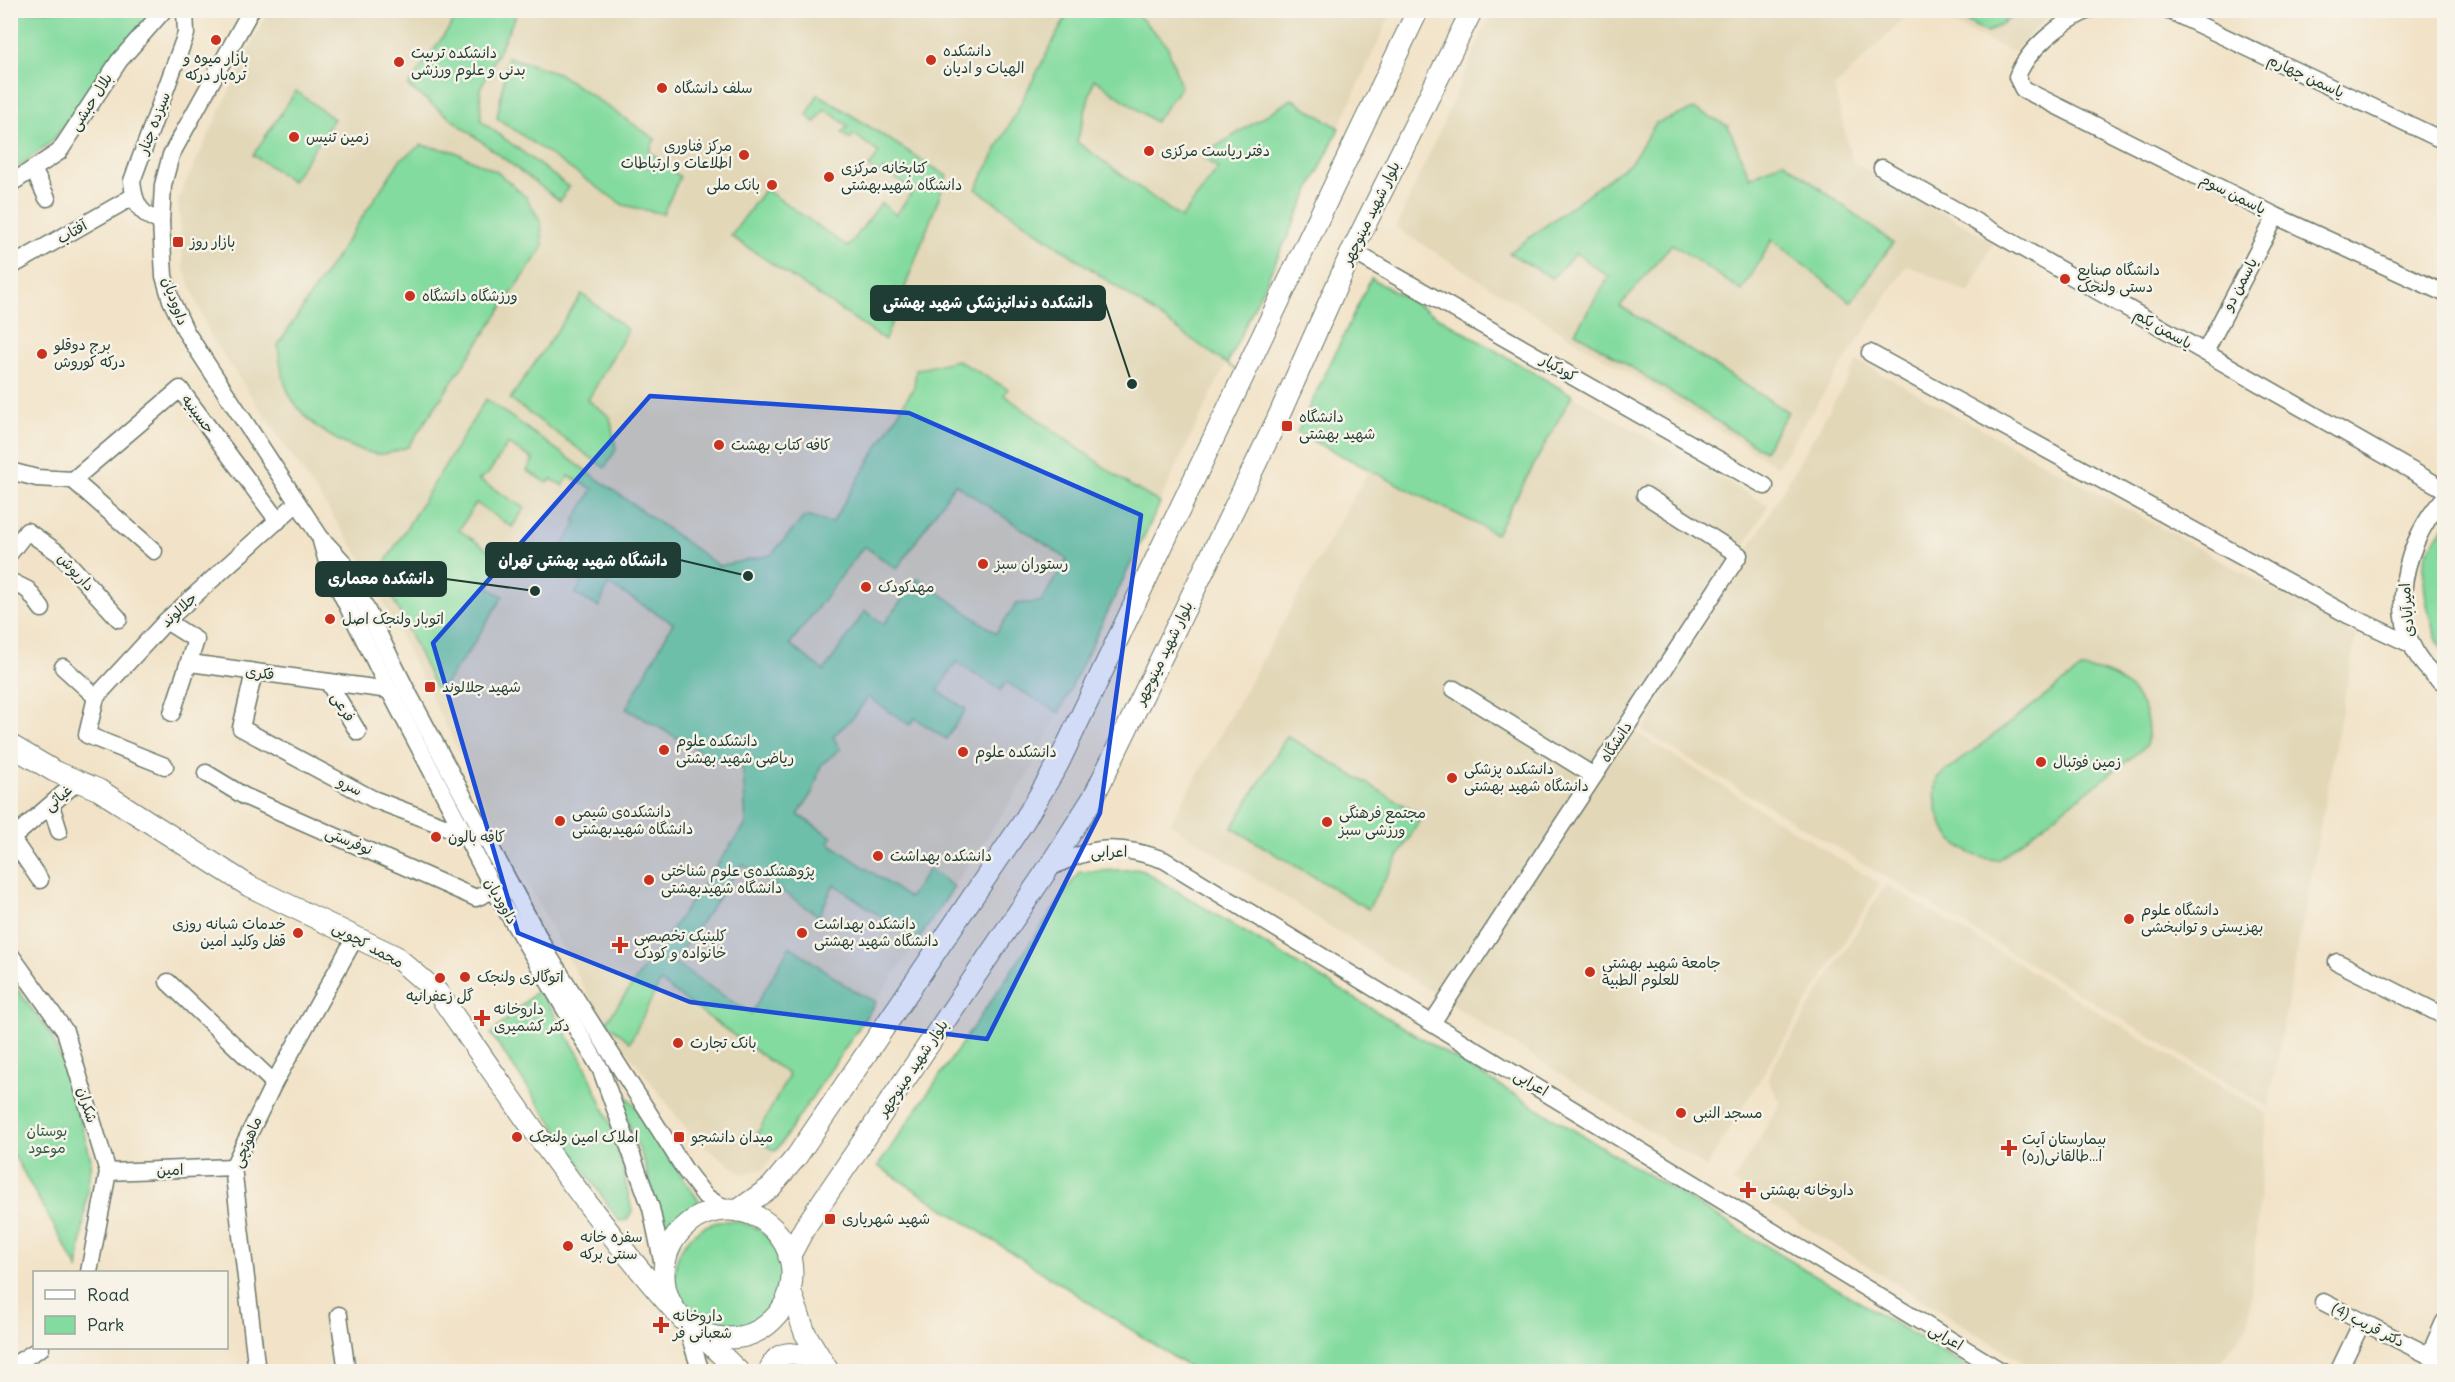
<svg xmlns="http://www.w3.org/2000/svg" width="2455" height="1382" viewBox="0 0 2455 1382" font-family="Delius,'Playpen Sans Arabic',sans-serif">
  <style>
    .built { fill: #e2d7b7 }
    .green { fill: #83db9f; stroke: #518c6a; stroke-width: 1.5; fill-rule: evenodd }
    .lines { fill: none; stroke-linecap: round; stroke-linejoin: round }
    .minor-casing { stroke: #697768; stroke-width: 19 }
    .major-casing { stroke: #697768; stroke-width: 23 }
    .minor { stroke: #fff; stroke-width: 16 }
    .major { stroke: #fff; stroke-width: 21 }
    .marked { fill: #1d4ed8; fill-opacity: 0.2; stroke: #1d4ed8; stroke-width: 4.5; stroke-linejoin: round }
    .poi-dot { fill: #c8321e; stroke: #f7f3e8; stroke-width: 2 }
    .labels { text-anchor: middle; stroke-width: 5; stroke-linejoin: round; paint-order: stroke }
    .poi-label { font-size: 15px; fill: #1f3d34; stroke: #f7f3e8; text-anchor: start }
    .street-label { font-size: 15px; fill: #1f3d34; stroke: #f7f3e8 }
    .park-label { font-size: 15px; fill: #335d49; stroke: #f7f3e8 }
    .leader { fill: none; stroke: #1f3d34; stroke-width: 2 }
    .callout-dot { fill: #1f3d34; stroke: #f7f3e8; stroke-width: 2 }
    .callout { fill: #1f3d34; stroke: #1f3d34; stroke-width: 2 }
    .callout-label { font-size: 16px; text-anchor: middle; font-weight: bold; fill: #fff }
  </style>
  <rect width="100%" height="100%" fill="#f7f3e8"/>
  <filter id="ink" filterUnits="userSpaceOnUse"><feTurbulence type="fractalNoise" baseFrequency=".0167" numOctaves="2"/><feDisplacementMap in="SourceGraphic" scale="12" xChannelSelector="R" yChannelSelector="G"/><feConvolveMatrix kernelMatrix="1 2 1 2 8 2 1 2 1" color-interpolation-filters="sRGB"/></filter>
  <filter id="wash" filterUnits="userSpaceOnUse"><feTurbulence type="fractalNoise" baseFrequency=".008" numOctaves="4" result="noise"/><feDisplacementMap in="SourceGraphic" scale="24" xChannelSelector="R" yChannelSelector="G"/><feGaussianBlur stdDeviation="1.35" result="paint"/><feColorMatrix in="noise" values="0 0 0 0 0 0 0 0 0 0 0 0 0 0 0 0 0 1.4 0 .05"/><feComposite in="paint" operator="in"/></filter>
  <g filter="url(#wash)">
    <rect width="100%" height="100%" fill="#f2e3c8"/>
    <g class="built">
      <polygon points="1912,10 1834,88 1852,161 1993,242 1969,293 1907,265 1777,466 1396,228 1493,11"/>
      <polygon points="268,11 1392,11 1339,128 1030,772 764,1169 743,1174 694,1139 596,1010 491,815 361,558 210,335 184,270 178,199"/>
      <polygon points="1924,11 2052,11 2013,52"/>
      <polygon points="1858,361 2356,635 2268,1107 1643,731"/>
      <polygon points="1572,395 1768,505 1637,733 1880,884 1706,1167 1170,824 1369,470 1496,534"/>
      <polygon points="1886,884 2267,1114 2248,1325 2213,1371 2037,1371 1733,1182 1779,1106 1780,1101 1769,1082 1771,1070"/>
    </g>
    <g class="green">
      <polygon points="11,11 154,11 52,141 11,173"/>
      <polygon points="461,11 518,11 480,89 481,121 569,187 560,201 408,86"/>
      <polygon points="1069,11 1134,11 1167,45 1181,87 1155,122 1094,79 1077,142 1181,218 1218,169 1201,156 1292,99 1339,128 1227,364 1243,375 976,189"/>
      <polygon points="1950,11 1950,10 2022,11 1987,33"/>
      <polygon points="508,57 558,73 655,139 649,151 680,177 663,214 623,205 497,118"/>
      <polygon points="296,91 334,119 292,181 253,155"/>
      <polygon points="818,94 947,176 885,340 731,236 765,189 848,247 881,203 896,215 913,191 883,169 879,174 869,167 879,153 854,134 850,139 842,133 848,126 825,109 815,123 807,115"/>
      <polygon points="1694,109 1728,126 1750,178 1783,161 1893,243 1851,302 1772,240 1742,291 1672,244 1620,306 1788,412 1764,451 1575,332 1609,277 1576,253 1552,278 1509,253 1631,162 1656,123"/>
      <path d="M 421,145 L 453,151 L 497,172 L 526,197 L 541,222 L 543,247 L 408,447 C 398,450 388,455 377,454 C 345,449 308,426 292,399 C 282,382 280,363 278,345 L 400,160 Z"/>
      <polygon points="1371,278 1572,395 1496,534 1297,433"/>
      <polygon points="582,294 628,330 588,400 610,417 616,449 605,468 510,399"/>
      <path d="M 957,360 L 1008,389 L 1004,395 L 1131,486 L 1160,503 L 1059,713 L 1006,682 L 1001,690 L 956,662 L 938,691 L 966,709 L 946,739 L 915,718 L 910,725 L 868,697 L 853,718 L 833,736 L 840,749 L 821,765 L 813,791 L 798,815 L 832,837 L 829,843 L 909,898 L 929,869 L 954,887 L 917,942 L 834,884 L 819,916 L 742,864 L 673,962 L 751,1014 L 790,946 L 854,991 L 876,1002 L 776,1151 L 754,1140 L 789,1075 L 660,982 L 630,1042 L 606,1022 L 746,824 L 743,768 L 731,768 L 626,709 L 673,623 L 608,584 L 599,607 L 575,594 L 582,583 L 557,568 L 564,556 L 558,553 L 577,523 L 574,521 L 593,489 L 569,476 L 563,486 L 551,479 L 548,483 L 527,471 L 533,459 L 508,444 L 488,474 L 479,480 L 525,508 L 512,527 L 476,503 L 459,530 L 509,564 L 501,567 L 488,588 L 503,596 L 471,648 L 438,693 L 380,571 L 486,399 L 719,566 L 771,555 L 805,516 L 832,523 L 914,387 L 916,370 ZM 955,484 L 1067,559 L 1041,602 L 1016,604 L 996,633 L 918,578 L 884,624 L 865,611 L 824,671 L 790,644 L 864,546 L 897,569 Z"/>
      <path d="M 2444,526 L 2444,651 C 2430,633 2419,578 2426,555 C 2429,545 2439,535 2444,526 Z"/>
      <path d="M 2081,669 C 2122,669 2156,704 2146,746 L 1998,860 C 1953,857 1929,820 1937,778 Z"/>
      <polygon points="1287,736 1422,816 1368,909 1232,828"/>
      <polygon points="1140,869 1974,1371 1195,1371 878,1166 1079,872"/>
      <polygon points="11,981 50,1033 68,1075 91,1159 78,1269 11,1150"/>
      <polygon points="539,989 585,1065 616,1137 632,1211 627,1220 619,1221 491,1034"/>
      <path d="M 618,1086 C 652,1122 673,1168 704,1207 C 681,1212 675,1221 664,1242 L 645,1164 L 622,1107 Z"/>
      <circle cx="729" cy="1275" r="54"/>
    </g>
  </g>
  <g filter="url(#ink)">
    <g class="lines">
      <g class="minor-casing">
        <g id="minor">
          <polyline points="251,10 171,155 163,185 161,222 164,276 171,300 186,332 320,537 343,562 406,689 549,956 685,1170 705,1196 726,1210"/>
          <path d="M 2088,10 C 2061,23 2027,49 2017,77 L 2023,89 L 2276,216 L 2444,293"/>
          <polyline points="2168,10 2444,141"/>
          <polyline points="1882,168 2444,489"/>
          <polyline points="33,169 47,198"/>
          <polyline points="10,184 59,152 119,61 164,10"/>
          <path d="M 161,222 C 140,215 134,203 132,181 L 186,34 L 185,10"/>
          <polyline points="1352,251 1765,486"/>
          <polyline points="10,267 134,196"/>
          <polyline points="2205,352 2276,216"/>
          <polyline points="1870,353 2348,615 2410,644"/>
          <polyline points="10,471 37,478 73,480"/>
          <polyline points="73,480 180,389 278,521"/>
          <polyline points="73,480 154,551"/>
          <path d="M 2444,498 C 2398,549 2381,640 2444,683"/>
          <polyline points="321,541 329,569 389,690 494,890 601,1070 651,1208 664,1270"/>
          <polyline points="10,553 27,531 60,554 119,619"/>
          <polyline points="10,581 28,590 42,609"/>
          <polyline points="166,621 196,640 172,713"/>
          <polyline points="190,663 389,690"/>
          <polyline points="63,667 96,697"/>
          <polyline points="254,672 241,728 373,799 465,834"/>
          <polyline points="328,682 358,732"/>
          <polyline points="1454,689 1594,776"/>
          <polyline points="165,766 87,735 96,697 166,621 297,503"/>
          <polyline points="206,773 244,796 476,898 494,890"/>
          <polyline points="51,805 59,831"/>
          <polyline points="12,839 40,880"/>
          <polyline points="10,840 79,780"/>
          <path d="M 1048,869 C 1092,846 1116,843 1164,860 L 2003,1372"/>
          <polyline points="10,954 65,1031 108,1172 89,1272"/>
          <polyline points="2337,962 2444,1016"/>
          <polyline points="168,982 274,1083"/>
          <polyline points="1432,1023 1739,555 1645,495"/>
          <polyline points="108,1172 233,1167"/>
          <polyline points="2323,1302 2444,1363"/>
          <polyline points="339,1315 347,1372"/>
          <polyline points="685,1322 701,1372"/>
          <polyline points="2429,1356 2444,1322"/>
          <polyline points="10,1367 41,1348"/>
          <polyline points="2339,1370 2362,1322"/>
          <polyline points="257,1372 233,1167 274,1083 356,936"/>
        </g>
      </g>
      <g class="major-casing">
        <g id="major">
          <path d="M 10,745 L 54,771 L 99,790 L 249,886 L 395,956 L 438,993 C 514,1102 587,1212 675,1311"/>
          <circle cx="728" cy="1274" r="64"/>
          <polyline points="737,1211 771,1187 797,1156 1024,821 1058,764 1418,10"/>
          <polyline points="789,1257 805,1227 1047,870 1093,798 1277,420 1352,251 1472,10"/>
          <polyline points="790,1290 805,1333 829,1372"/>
          <polyline points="699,1333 739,1372"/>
          <path d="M 769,1372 C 778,1344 803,1354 822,1363"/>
        </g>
      </g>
      <use href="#minor" class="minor"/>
      <use href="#major" class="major"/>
    </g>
  </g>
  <path class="marked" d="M 650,396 L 909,413 L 1141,515 L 1100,813 L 987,1039 L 690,1002 L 518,933 L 433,643 Z"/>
  <g class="poi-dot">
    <circle cx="216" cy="40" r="6"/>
    <circle cx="931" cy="60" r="6"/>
    <circle cx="399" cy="62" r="6"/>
    <circle cx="662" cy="88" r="6"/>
    <circle cx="294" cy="137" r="6"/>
    <circle cx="1149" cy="151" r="6"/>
    <circle cx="744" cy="155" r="6"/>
    <circle cx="829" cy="177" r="6"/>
    <circle cx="772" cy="185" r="6"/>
    <rect x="172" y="236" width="12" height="12" rx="3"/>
    <circle cx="2065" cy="279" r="6"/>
    <circle cx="410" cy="296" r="6"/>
    <circle cx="42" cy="354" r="6"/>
    <rect x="1281" y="420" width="12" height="12" rx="3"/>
    <circle cx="719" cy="445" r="6"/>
    <circle cx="983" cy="564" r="6"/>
    <circle cx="866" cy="587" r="6"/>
    <circle cx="330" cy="619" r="6"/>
    <rect x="424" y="681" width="12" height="12" rx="3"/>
    <circle cx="664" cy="750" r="6"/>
    <circle cx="963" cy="752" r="6"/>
    <circle cx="2041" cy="762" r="6"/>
    <circle cx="1452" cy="778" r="6"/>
    <circle cx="560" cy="821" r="6"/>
    <circle cx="1327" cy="822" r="6"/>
    <circle cx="436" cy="837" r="6"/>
    <circle cx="878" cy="856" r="6"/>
    <circle cx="649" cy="880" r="6"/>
    <circle cx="2129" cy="919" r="6"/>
    <circle cx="298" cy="933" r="6"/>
    <circle cx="802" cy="933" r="6"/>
    <path d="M617 936h6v6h6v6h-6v6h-6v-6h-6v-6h6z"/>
    <circle cx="1590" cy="972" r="6"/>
    <circle cx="465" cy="977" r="6"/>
    <circle cx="440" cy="978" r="6"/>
    <path d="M479 1009h6v6h6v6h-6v6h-6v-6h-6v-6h6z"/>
    <circle cx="678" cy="1043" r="6"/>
    <circle cx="1681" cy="1113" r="6"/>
    <circle cx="517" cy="1137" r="6"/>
    <rect x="673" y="1131" width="12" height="12" rx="3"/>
    <path d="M2006 1139h6v6h6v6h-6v6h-6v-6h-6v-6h6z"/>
    <path d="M1745 1181h6v6h6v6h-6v6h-6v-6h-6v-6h6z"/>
    <rect x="824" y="1213" width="12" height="12" rx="3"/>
    <circle cx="568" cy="1246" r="6"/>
    <path d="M658 1316h6v6h6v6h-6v6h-6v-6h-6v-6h6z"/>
  </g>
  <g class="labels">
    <g class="poi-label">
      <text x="943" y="56">دانشکده<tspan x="943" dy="17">الهیات و ادیان</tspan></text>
      <text x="411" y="58">دانشکده تربیت<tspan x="411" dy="17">بدنی و علوم ورزشی</tspan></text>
      <text x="216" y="63" text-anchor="middle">بازار میوه و<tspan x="216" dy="17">تره‌بار درکه</tspan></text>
      <text x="674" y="93">سلف دانشگاه</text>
      <text x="306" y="142">زمین تنیس</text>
      <text x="732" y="151" text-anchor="end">مرکز فناوری<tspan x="732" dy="17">اطلاعات و ارتباطات</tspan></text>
      <text x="1161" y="156">دفتر ریاست مرکزی</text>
      <text x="841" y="173">کتابخانه مرکزی<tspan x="841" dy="17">دانشگاه شهیدبهشتی</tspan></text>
      <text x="760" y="190" text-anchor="end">بانک ملی</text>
      <text x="190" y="247">بازار روز</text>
      <text x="2077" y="275">دانشگاه صنایع<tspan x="2077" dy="17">دستى ولنجک</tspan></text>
      <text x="422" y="301">ورزشگاه دانشگاه</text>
      <text x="54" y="350">برج دوقلو<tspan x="54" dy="17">درکه کوروش</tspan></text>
      <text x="1299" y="422">دانشگاه<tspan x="1299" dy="17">شهید بهشتی</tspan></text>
      <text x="731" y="450">کافه کتاب بهشت</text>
      <text x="995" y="569">رستوران سبز</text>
      <text x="878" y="592">مهدکودک</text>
      <text x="342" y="624">اتوبار ولنجک اصل</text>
      <text x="442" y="692">شهید جلالوند</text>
      <text x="676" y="746">دانشکده علوم<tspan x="676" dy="17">ریاضی شهید بهشتی</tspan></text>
      <text x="975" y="757">دانشکده علوم</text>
      <text x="2053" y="767">زمین فوتبال</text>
      <text x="1464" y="774">دانشکده پزشکی<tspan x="1464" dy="17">دانشگاه شهید بهشتی</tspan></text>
      <text x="572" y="817">دانشکده‌ی شیمی<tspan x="572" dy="17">دانشگاه شهیدبهشتی</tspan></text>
      <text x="1339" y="818">مجتمع فرهنگی<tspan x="1339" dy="17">ورزشی سبز</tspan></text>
      <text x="448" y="842">کافه بالون</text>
      <text x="890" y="861">دانشکده بهداشت</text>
      <text x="661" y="876">پژوهشکده‌ی علوم شناختی<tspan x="661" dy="17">دانشگاه شهیدبهشتی</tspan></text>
      <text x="2141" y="915">دانشگاه علوم<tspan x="2141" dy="17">بهزیستی و توانبخشی</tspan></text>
      <text x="286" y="929" text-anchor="end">خدمات شبانه روزی<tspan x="286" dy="17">قفل وکلید امین</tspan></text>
      <text x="814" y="929">دانشکده بهداشت<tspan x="814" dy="17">دانشگاه شهید بهشتی</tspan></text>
      <text x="634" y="941">کلینیک تخصصی<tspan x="634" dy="17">خانواده و کودک</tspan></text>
      <text x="1602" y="968">جامعة شهيد بهشتي<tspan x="1602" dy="17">للعلوم الطبية</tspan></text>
      <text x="477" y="982">اتوگالری ولنجک</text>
      <text x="440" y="1001" text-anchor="middle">گل زعفرانیه</text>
      <text x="494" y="1014">داروخانه<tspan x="494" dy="17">دکتر کشمیری</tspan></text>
      <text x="690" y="1048">بانک تجارت</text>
      <text x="1693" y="1118">مسجد النبی</text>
      <text x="529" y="1142">املاک امین ولنجک</text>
      <text x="691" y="1142">میدان دانشجو</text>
      <text x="2022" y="1144">بیمارستان آیت<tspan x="2022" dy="17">ا...طالقانی(ره)</tspan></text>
      <text x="1760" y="1195">داروخانه بهشتی</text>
      <text x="842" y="1224">شهید شهریاری</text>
      <text x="580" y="1242">سفره خانه<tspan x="580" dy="17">سنتی برکه</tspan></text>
      <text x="673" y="1321">داروخانه<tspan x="673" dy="17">شعبانی فر</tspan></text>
    </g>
    <g class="street-label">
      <text transform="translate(2306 76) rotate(25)" y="5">یاسمن چهارم</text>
      <text transform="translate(91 102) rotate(-57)" y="5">بلال حبشی</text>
      <text transform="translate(154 123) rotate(-69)" y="5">سیزده چنار</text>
      <text transform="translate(2233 194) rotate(27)" y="5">یاسمن سوم</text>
      <text transform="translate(1371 213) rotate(-64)" y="5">بلوار شهید مینوچهر</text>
      <text transform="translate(72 232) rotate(-30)" y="5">آفتاب</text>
      <text transform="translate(2240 284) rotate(-62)" y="5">یاسمن دو</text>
      <text transform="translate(175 301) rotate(70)" y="5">داوودیان</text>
      <text transform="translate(2163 329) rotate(30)" y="5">یاسمن یکم</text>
      <text transform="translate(1559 368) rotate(30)" y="5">کودکیار</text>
      <text transform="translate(198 414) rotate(53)" y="5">حسینیه</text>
      <text transform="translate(76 572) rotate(47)" y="5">داریوش</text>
      <text transform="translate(179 610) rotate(-43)" y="5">جلالوند</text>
      <text transform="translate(2407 610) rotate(-95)" y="5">امیرآبادی</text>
      <text transform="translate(1164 653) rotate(-64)" y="5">بلوار شهید مینوچهر</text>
      <text transform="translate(260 673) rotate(8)" y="5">فکری</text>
      <text transform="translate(343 707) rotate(59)" y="5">فرعی</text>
      <text transform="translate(1616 742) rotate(-57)" y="5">دانشگاه</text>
      <text transform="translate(350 786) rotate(28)" y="5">سرو</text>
      <text transform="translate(58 798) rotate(-41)" y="5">غیاثی</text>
      <text transform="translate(349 841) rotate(23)" y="5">نوفرستی</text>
      <text transform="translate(1109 852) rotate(-1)" y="5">اعرابی</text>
      <text transform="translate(501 901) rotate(60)" y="5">داوودیان</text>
      <text transform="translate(368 945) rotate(29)" y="5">محمد کچویی</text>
      <text transform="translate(913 1068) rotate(-56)" y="5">بلوار شهید مینوچهر</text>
      <text transform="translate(1531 1083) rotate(31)" y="5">اعرابی</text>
      <text transform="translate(87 1105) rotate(73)" y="5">شکران</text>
      <text transform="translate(247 1142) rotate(-67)" y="5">ماهوتچی</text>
      <text transform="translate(170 1170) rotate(-2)" y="5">امین</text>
      <text transform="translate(2368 1325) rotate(27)" y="5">دکتر قریب (4)</text>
      <text transform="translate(1946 1337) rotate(31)" y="5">اعرابی</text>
    </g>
    <g class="park-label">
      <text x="47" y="1136">بوستان<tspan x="47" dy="17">موعود</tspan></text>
    </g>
  </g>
  <path class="leader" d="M1132 384L1105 303M748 576L680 560M535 591L446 579"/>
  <g class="callout-dot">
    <circle cx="1132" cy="384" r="6"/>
    <circle cx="748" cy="576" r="6"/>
    <circle cx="535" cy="591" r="6"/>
  </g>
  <g class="callout">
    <rect x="871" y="286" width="234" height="34" rx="6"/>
    <rect x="486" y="543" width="194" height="34" rx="6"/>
    <rect x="316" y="562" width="130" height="34" rx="6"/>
  </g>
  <g class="callout-label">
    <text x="988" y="308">دانشکده دندانپزشکی شهید بهشتی</text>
    <text x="583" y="566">دانشگاه شهید بهشتی تهران</text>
    <text x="381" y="584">دانشکده معماری</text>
  </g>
  <rect width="2455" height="1382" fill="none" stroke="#f7f3e8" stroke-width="36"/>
  <rect x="33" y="1271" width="195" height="78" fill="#f7f3e8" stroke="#a1aaa0" stroke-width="1.5"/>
  <rect x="45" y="1290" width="30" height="9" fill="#ffffff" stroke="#a1aaa0" stroke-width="1.5"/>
  <text x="87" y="1301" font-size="18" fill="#1f3d34">Road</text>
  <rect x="45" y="1316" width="30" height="18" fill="#83db9f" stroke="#a1aaa0" stroke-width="1.5"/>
  <text x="87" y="1331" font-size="18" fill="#1f3d34">Park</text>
</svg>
